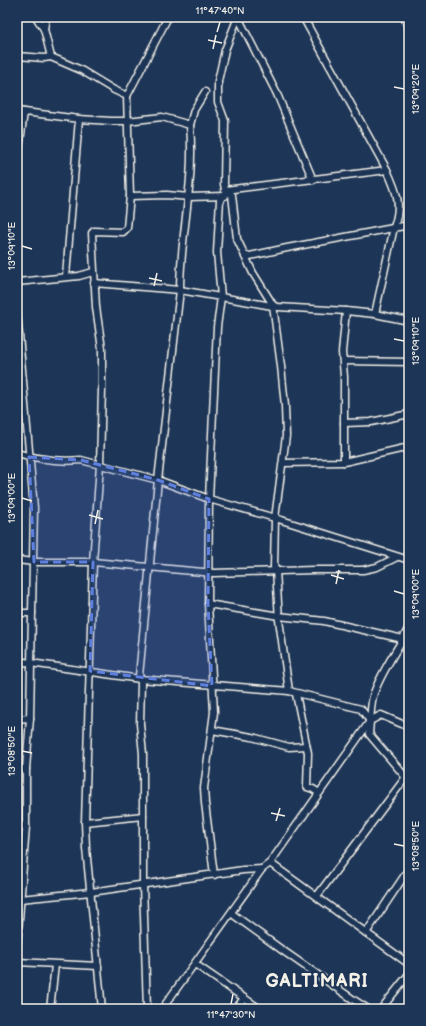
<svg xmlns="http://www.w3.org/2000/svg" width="426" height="1026" viewBox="0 0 426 1026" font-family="'Balsamiq Sans',sans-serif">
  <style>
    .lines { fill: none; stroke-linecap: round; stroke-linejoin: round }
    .minor-casing { stroke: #f4f1e8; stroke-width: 9 }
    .minor { stroke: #1d3557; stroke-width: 6 }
    .marked { fill: #5e7fdd; fill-opacity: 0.2; stroke: #5e7fdd; stroke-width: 3; stroke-dasharray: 8 5; stroke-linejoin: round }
    .ticks { fill: none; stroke: #f4f1e8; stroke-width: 1.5 }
    .labels { text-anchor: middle; stroke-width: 3.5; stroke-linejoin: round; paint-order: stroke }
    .district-label { font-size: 18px; font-weight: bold; letter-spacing: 1px; fill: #f4f1e8; stroke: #1d3557 }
    .neatline { fill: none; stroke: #f4f1e8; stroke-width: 1.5 }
    .ticks-label { font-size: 10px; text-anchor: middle; fill: #f4f1e8 }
  </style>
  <rect width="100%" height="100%" fill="#1d3557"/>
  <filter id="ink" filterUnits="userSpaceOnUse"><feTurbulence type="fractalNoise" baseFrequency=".025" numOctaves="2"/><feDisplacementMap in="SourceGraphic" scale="8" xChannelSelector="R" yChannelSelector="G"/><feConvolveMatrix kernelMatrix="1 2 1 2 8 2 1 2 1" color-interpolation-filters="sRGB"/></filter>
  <g filter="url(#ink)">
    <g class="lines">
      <g class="minor-casing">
        <g id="minor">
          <polyline points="36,17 44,29 51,57 81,70 114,90 127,96"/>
          <polyline points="238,17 225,50 218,81 218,102 225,121 224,184 225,190 232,195 237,239 253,273 273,305 281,366 285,406 286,436 275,518 274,567 276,570 279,620 289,691"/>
          <polyline points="238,17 277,94 313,180"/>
          <path d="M 303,17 L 387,170 C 397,192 402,204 394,227 L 375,314"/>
          <polyline points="404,17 409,30"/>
          <polyline points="44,29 46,17"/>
          <polyline points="17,56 44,58 51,57"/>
          <polyline points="17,111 79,119 111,121 127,121 162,117 190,125 194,110 205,92"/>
          <polyline points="17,164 24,112"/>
          <polyline points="225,190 387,170"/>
          <polyline points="130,196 167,195 189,197 225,196"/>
          <polyline points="245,257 287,248 409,225"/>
          <polyline points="66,276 79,119"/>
          <polyline points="17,282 79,276 93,272"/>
          <polyline points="94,283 180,290 278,307 346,311 375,314 409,321"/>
          <polyline points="17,312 34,508 30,718 26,769 26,826 17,946"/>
          <polyline points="344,361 409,362"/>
          <polyline points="344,423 371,422 409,414"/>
          <path d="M 17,453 C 37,459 60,462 81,460 L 158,480 L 209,499 L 275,518 L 409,560"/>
          <polyline points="344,462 344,377 342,352 346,311"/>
          <polyline points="283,463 344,462 409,447"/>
          <polyline points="17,560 34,562 93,562 214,573 313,570 363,570 377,567 397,557"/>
          <polyline points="208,604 279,616 324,621 403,639"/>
          <polyline points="17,613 32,613"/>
          <polyline points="17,661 140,679 289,691 361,709 370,721 369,734 409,781"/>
          <polyline points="296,694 308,753 307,787 313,789 319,793"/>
          <polyline points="17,719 30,718"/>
          <polyline points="370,721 381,715 409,727"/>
          <polyline points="212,730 252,737 289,747 306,746"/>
          <polyline points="17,769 26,769"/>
          <polyline points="85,822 143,816"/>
          <polyline points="17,825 26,826"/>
          <polyline points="270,863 409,964"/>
          <polyline points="214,875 205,803 204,788 214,712 208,604 209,499 217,327 221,297 217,252 220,200 223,196"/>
          <polyline points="317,896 406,777"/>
          <polyline points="20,899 91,892 243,870 262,869"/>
          <polyline points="231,913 282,950 354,1000 368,1009"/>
          <polyline points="366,933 409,869"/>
          <polyline points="17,962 98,966"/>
          <polyline points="195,964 260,1009"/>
          <polyline points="50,1009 55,965"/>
          <polyline points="102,1009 86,848 85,822 93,562 100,465 102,389 102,349 96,307 92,233 94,231 123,232 127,228 130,196 127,96 168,17"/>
          <path d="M 147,1009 L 143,885 L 143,754 L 140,724 L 141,683 L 139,676 L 158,480 L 180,290 C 180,259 185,229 188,198 C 191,174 192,149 190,125"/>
          <path d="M 162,1009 L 262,869 L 270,863 L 370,721 C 371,713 371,704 373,696 C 381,671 398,650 409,627"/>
          <polyline points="236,1009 244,998"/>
          <polyline points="381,1009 409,974"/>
        </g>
      </g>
      <use href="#minor" class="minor"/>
    </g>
  </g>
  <path class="marked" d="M 29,457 L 81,460 L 158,480 L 209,499 L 208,604 L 212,686 L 90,671 L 93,562 L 34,562 Z"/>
  <path class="ticks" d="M 217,32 L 220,22M 208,40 L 222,43M 213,49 L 216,35M 394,87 L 404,89M 22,246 L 32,249M 149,278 L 162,281M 154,286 L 157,273M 394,339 L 404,341M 22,498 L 32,501M 89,515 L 103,519M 95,524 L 98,510M 331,575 L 344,579M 336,584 L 339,570M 394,591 L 404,594M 22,751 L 32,753M 271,813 L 285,816M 276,821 L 280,808M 394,844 L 404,846M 231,1004 L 233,994"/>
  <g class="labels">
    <g class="district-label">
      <text x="317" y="987">GALTIMARI</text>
    </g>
  </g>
  <rect width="426" height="1026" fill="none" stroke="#1d3557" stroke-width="44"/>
  <rect x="22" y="22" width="382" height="982" class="neatline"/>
  <g class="ticks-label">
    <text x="220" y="14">11°47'40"N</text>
    <text transform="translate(415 89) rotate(-90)" y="4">13°09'20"E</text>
    <text transform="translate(11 246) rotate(-90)" y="4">13°09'10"E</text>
    <text transform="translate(415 341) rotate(-90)" y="4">13°09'10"E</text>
    <text transform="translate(11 498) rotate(-90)" y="4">13°09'00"E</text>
    <text transform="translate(415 594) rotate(-90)" y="4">13°09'00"E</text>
    <text transform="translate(11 751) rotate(-90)" y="4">13°08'50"E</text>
    <text transform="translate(415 846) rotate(-90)" y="4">13°08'50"E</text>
    <text x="231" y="1018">11°47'30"N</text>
  </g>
</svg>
